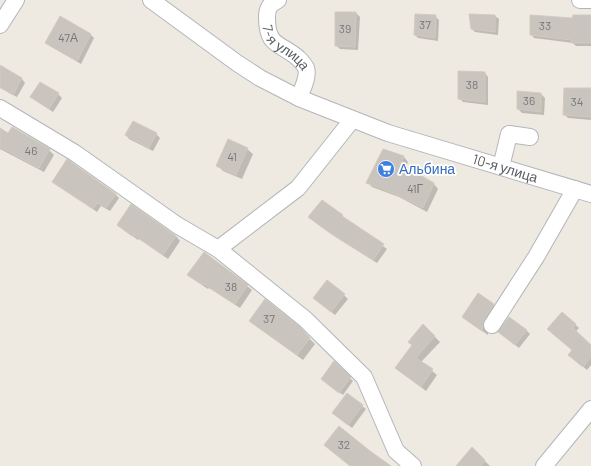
<svg xmlns="http://www.w3.org/2000/svg" width="591" height="466" viewBox="0 0 591 466" font-family="Barlow,sans-serif">
  <style>
    .shadow { fill: #0003 }
    .building { fill: #c9c4be; stroke: #d3cabf }
    .lines { fill: none; stroke-linecap: round; stroke-linejoin: round }
    .minor-casing { stroke: #b2b6ba; stroke-width: 18 }
    .minor { stroke: #fff; stroke-width: 16 }
    .labels { text-anchor: middle; stroke-width: 3.5; stroke-linejoin: round; paint-order: stroke }
    .number-label { font-size: 12px; fill: #76787a }
    .street-label { font-size: 14px; fill: #5a5f63; stroke: #fff }
    .shop-label { font-size: 14px; fill: #366cbe; stroke: #fff; text-anchor: start }
  </style>
  <rect width="100%" height="100%" fill="#eee9e1"/>
  <g class="shadow">
    <polygon points="336,13 356,13 360,17 358,50 340,49 336,45"/>
    <polygon points="435,16 439,20 438,41 418,38 415,35"/>
    <polygon points="495,16 499,19 498,35 475,32 472,29"/>
    <polygon points="591,16 591,46 576,46 573,43 534,38 531,34 573,20"/>
    <polygon points="60,18 91,35 94,38 81,64 50,46 47,43"/>
    <polygon points="0,67 22,79 25,83 17,97 0,88"/>
    <polygon points="485,73 488,77 488,105 463,102 459,98"/>
    <polygon points="591,89 591,120 568,118 564,114"/>
    <polygon points="58,94 62,98 53,112 32,97"/>
    <polygon points="541,94 545,98 544,115 522,113 518,109"/>
    <polygon points="0,130 8,135 49,150 54,155 44,172 0,149"/>
    <polygon points="156,134 160,138 153,151 129,139 126,135"/>
    <polygon points="247,149 253,154 242,179 223,171 217,165"/>
    <polygon points="383,150 404,157 408,162 405,168 434,184 438,189 427,212 399,197 372,187 368,182"/>
    <polygon points="54,182 115,194 119,198 110,211 101,206 97,212"/>
    <polygon points="322,201 346,220 387,249 377,263 334,236 309,217"/>
    <polygon points="118,225 176,236 180,241 168,259 139,239 138,240"/>
    <polygon points="189,275 247,286 252,290 240,308 209,288 208,289 193,279"/>
    <polygon points="328,281 348,299 335,315 318,301"/>
    <polygon points="479,295 494,305 499,310 489,326 488,335 469,322 464,317"/>
    <polygon points="563,313 579,328 576,331 591,346 591,365 587,370 573,358 573,350"/>
    <polygon points="250,321 298,327 315,344 303,360 256,326"/>
    <polygon points="424,326 440,342 421,362 437,375 426,391 396,368 413,345"/>
    <polygon points="526,330 530,334 519,348 499,332"/>
    <polygon points="334,363 353,381 343,395 325,382"/>
    <polygon points="362,406 366,409 352,428 333,413"/>
    <polygon points="472,449 490,466 460,466"/>
  </g>
  <g class="building">
    <polygon points="335,12 356,12 355,47 335,46"/>
    <polygon points="415,14 436,15 435,38 414,35"/>
    <polygon points="469,14 495,15 495,32 471,29"/>
    <polygon points="530,15 572,18 573,15 591,15 591,43 571,43 572,40 530,35"/>
    <polygon points="60,16 91,34 77,61 45,43"/>
    <polygon points="0,65 22,78 13,95 0,87"/>
    <polygon points="458,71 485,72 485,102 458,99"/>
    <polygon points="40,82 59,93 49,109 30,97"/>
    <polygon points="564,88 591,88 591,117 563,115"/>
    <polygon points="517,91 541,93 541,112 517,109"/>
    <polygon points="133,121 157,133 149,148 125,135"/>
    <polygon points="12,127 50,149 39,168 0,147 0,128 8,133"/>
    <polygon points="228,139 248,148 236,175 216,166"/>
    <polygon points="383,149 404,156 401,164 434,183 423,208 393,193 366,183"/>
    <polygon points="67,159 116,194 106,208 97,203 93,209 52,182"/>
    <polygon points="322,200 343,215 342,216 384,244 373,260 330,233 308,217"/>
    <polygon points="131,204 176,236 163,255 134,235 132,236 117,225"/>
    <polygon points="204,252 248,285 235,304 204,284 203,285 187,275"/>
    <polygon points="327,280 345,294 331,312 313,298"/>
    <polygon points="478,293 494,304 484,320 482,331 462,317"/>
    <polygon points="265,299 299,326 310,338 297,355 249,321"/>
    <polygon points="562,312 576,324 573,328 591,345 591,357 583,367 568,355 572,350 547,329"/>
    <polygon points="509,317 527,330 515,345 498,332"/>
    <polygon points="423,324 435,336 416,358 433,369 421,387 395,368 412,345 408,342"/>
    <polygon points="334,361 351,377 339,393 321,379"/>
    <polygon points="347,393 363,405 348,425 332,413"/>
    <polygon points="339,426 370,451 391,466 350,466 324,445"/>
    <polygon points="472,447 485,460 481,466 456,466"/>
  </g>
  <g class="lines">
    <g class="minor-casing">
      <g id="minor">
        <path id="s1" d="M 151,0 L 237,63 L 260,78 L 299,98 L 388,133 L 591,194"/>
        <path id="s2" d="M 278,0 C 270,4 267,8 267,17 C 267,47 279,42 298,58 C 301,61 304,64 306,68 C 309,77 302,89 299,98"/>
        <polyline points="580,0 591,0"/>
        <polyline points="0,25 16,0"/>
        <polyline points="0,108 75,153 177,225 218,249 298,188 352,120"/>
        <polyline points="501,167 509,134 530,137"/>
        <polyline points="218,249 305,319 364,377 396,451 413,466"/>
        <polyline points="492,325 536,257 575,189"/>
        <polyline points="544,466 591,409"/>
      </g>
    </g>
    <use href="#minor" class="minor"/>
  </g>
  <defs>
    <g id="supermarket-disc" transform="scale(0.9)"><circle r="9.5" fill="#3f7fe0" stroke="#fff"/><path d="M-6-5.5h2.5l.6 2H6L4.5 2H-2.5L-4.4-4H-6ZM-1.5 3.2a1.3 1.3 0 1 0 .1 0ZM3 3.2a1.3 1.3 0 1 0 .1 0Z" fill="#fff"/></g>
  </defs>
  <g fill-rule="evenodd">
    <use href="#supermarket-disc" x="386" y="169"/>
  </g>
  <g class="labels">
    <g class="number-label">
      <text x="425" y="29">37</text>
      <text x="545" y="30">33</text>
      <text x="345" y="33">39</text>
      <text x="68" y="42">47А</text>
      <text x="472" y="89">38</text>
      <text x="529" y="105">36</text>
      <text x="577" y="106">34</text>
      <text x="31" y="155">46</text>
      <text x="232" y="161">41</text>
      <text x="415" y="193">41Г</text>
      <text x="231" y="291">38</text>
      <text x="269" y="323">37</text>
      <text x="344" y="449">32</text>
    </g>
    <g class="street-label">
      <text dy="5" stroke="none"><textPath href="#s2" startOffset="60">7-я улица</textPath></text>
      <text dy="5" stroke="none"><textPath href="#s1" startOffset="396">10-я улица</textPath></text>
    </g>
    <g class="shop-label">
      <text x="399" y="174">Альбина</text>
    </g>
  </g>
</svg>
